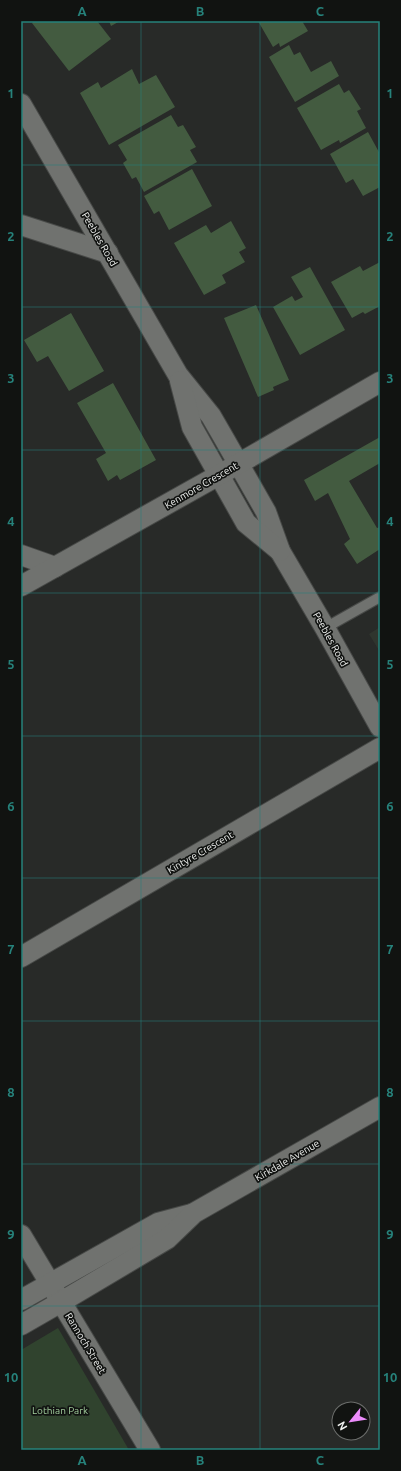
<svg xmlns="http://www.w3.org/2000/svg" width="401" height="1471" viewBox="0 0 401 1471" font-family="Ubuntu,sans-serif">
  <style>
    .built { fill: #2f352e }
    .green { fill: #30432e }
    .building { fill: #435b40 }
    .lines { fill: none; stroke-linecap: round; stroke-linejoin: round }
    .lane-casing { stroke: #474947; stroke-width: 12 }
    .street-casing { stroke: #474947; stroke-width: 22 }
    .lane { stroke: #70726f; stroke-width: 10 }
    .street { stroke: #70726f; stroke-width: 20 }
    .grid { fill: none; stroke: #26827b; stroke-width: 1; stroke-opacity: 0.55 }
    .labels { text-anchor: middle; stroke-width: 3.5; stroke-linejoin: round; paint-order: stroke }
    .street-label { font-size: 10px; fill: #f1f3f1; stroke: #111311 }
    .park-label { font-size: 10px; fill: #a4d09f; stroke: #111311 }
    .neatline { fill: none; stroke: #26827b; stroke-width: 1.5 }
    .grid-label { font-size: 13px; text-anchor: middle; font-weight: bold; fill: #26827b }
  </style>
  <rect width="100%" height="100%" fill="#282a28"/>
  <polygon class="built" points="380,627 380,652 369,634"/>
  <polygon class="green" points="58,1328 129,1450 21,1450 21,1350"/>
  <g class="building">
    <polygon points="34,21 97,21 111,39 69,71 32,23"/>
    <polygon points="109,21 120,21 111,26"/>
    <polygon points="258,21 302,21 308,31 280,47 279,43 273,47"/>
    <polygon points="289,45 294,55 300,52 311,72 331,61 339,76 295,102 269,57"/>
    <polygon points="132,69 139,84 156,75 175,107 109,145 80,93 98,82 101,88"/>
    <polygon points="339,84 344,93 349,90 361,109 357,111 366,128 340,143 339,140 321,150 297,108"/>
    <polygon points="171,115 178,127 183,125 196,147 190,150 197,162 144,192 136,177 132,179 123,163 127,160 118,145"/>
    <polygon points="368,132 380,154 380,187 363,196 353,179 346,183 330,154"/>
    <polygon points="192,169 212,206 169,230 159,211 154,214 144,196"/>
    <polygon points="231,221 246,248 239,252 245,262 222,275 226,283 204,295 174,243 206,225 211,233"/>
    <polygon points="380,262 380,306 365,314 363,312 352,318 331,282 360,266 363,271"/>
    <polygon points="310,267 345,330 300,355 273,307 292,296 295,301 303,297 291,277"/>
    <polygon points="256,305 289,380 273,387 274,390 258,397 224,318"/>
    <polygon points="71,313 104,371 69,391 48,356 37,362 24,340"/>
    <polygon points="113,383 156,460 120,480 117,475 108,481 96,459 106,453 77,403"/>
    <polygon points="380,437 380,463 349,481 377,528 380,527 380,549 357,564 344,544 350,539 328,493 315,501 304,480"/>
  </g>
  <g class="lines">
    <g class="lane-casing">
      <polyline id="lane" points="325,628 380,597"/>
    </g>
    <g class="street-casing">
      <g id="street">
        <polyline points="21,104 178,375 211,416 222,435 266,512 280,551 325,628 380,727"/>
        <polyline points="21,225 108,253"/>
        <polyline points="180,381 192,427 246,523 280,551"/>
        <polyline points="21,555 55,567"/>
        <polyline points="21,586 219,475 380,382"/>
        <polyline points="21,957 380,748"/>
        <polyline points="21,1235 150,1450"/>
        <polyline points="21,1300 158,1223 192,1214"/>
        <polyline points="21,1325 61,1302 167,1239 194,1213 380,1107"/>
      </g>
    </g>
    <use href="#lane" class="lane"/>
    <use href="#street" class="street"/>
  </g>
  <path class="grid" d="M 141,21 L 141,1450M 260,21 L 260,1450M 21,165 L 380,165M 21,307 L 380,307M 21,450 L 380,450M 21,593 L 380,593M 21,736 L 380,736M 21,878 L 380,878M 21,1021 L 380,1021M 21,1164 L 380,1164M 21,1306 L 380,1306"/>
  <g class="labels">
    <g class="street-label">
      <text transform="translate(100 239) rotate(60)" y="4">Peebles Road</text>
      <text transform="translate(201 485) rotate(-30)" y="4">Kenmore Crescent</text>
      <text transform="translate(331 639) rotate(61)" y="4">Peebles Road</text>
      <text transform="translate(200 852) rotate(-30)" y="4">Kintyre Crescent</text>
      <text transform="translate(287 1160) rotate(-30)" y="4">Kirkdale Avenue</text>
      <text transform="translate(86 1343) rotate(59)" y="4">Rannoch Street</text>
    </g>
    <g class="park-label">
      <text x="60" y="1414">Lothian Park</text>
    </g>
  </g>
  <rect width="401" height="1471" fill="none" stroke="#111311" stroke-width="44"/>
  <g transform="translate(351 1421) rotate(240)"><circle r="19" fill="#111311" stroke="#6b6d6b"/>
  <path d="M0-3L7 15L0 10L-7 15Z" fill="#ec8cfb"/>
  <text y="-6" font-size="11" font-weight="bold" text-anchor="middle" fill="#f1f3f1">N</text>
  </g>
  <rect x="22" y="22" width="357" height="1427" class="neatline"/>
  <g class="grid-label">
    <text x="82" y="16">A</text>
    <text x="200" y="16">B</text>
    <text x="320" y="16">C</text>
    <text x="11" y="98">1</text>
    <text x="390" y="98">1</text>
    <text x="11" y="241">2</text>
    <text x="390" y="241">2</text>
    <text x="11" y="383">3</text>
    <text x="390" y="383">3</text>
    <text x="11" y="526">4</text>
    <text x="390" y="526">4</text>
    <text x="11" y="669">5</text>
    <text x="390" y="669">5</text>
    <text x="11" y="811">6</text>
    <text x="390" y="811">6</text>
    <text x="11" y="954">7</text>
    <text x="390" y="954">7</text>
    <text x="11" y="1097">8</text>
    <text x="390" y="1097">8</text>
    <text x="11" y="1239">9</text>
    <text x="390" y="1239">9</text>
    <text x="11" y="1382">10</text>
    <text x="390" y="1382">10</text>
    <text x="82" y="1465">A</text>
    <text x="200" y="1465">B</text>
    <text x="320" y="1465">C</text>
  </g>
</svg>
